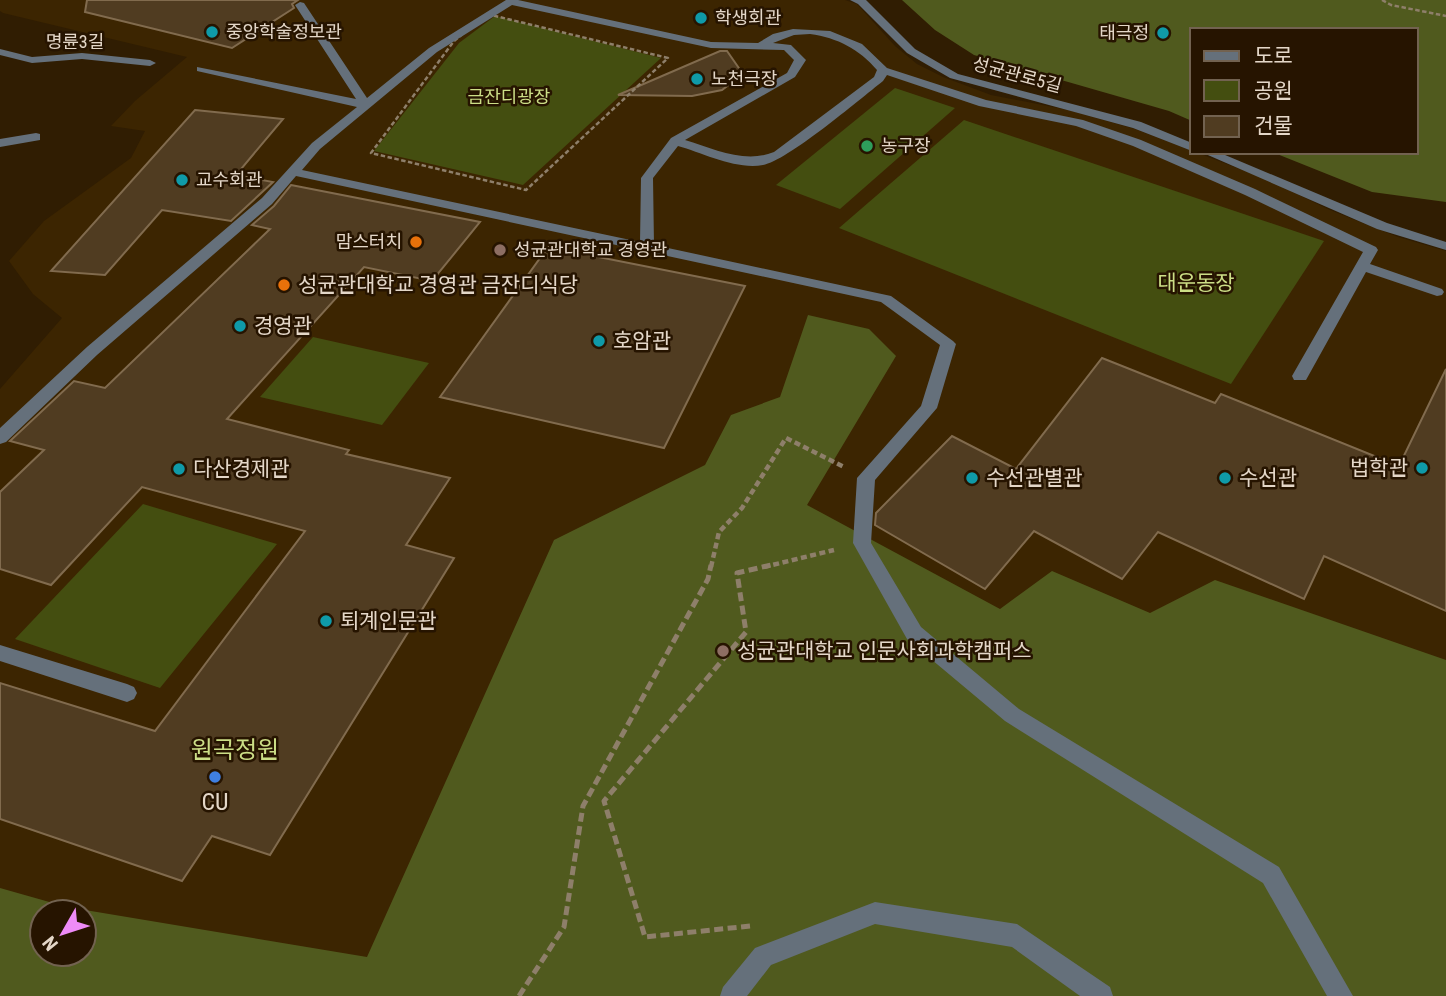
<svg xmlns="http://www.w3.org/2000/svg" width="1446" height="996" viewBox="0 0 1446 996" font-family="'Roboto Condensed','Noto Sans KR',sans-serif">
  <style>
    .built { fill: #3c2501; fill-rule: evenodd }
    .green { fill: #444e10 }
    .forest { fill: #505a1e; fill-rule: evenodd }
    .building { fill: #503c21; stroke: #816b4e; stroke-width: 2 }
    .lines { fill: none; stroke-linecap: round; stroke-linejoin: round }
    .path-far2 { stroke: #8e7f6a; stroke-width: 2.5; stroke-dasharray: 4.5 2.5; stroke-linecap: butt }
    .path-far1 { stroke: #8e7f6a; stroke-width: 4.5; stroke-dasharray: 6 3.5; stroke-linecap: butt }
    .path { stroke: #8e7f6a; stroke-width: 5; stroke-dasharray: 9 4.5; stroke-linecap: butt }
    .minor { fill: #65707b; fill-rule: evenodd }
    .culture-dot { fill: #0f9aa8; stroke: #261400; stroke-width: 2.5 }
    .leisure-dot { fill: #2e9e5b; stroke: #261400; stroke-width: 2.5 }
    .food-dot { fill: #e8710a; stroke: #261400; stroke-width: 2.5 }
    .education-dot { fill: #8d6e63; stroke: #261400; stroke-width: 2.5 }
    .shop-dot { fill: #3f7fe0; stroke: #261400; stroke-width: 2.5 }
    .labels { text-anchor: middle; stroke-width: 5; stroke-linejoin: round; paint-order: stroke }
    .far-poi-label { font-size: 18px; fill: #e4d7c8; stroke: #261400; text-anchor: start }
    .far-street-label { font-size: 18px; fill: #e4d7c8; stroke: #261400 }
    .far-park-label { font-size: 18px; fill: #ccde86; stroke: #261400 }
    .park-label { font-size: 21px; fill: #ccde86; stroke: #261400 }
    .poi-label { font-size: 21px; fill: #e4d7c8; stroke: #261400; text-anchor: start }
    .near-park-label { font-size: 24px; fill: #ccde86; stroke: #261400 }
    .near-poi-label { font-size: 24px; fill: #e4d7c8; stroke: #261400 }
  </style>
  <rect width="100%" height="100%" fill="#301d02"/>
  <path class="built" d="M 0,0 L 845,0 L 857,4 L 895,46 L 917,64 L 943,77 L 991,95 L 1068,110 L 1135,129 L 1266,179 L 1330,210 L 1398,237 L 1446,251 L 1446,996 L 0,996 L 0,389 L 62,318 L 33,294 L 9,261 L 44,221 L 131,158 L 145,131 L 111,126 L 135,101 L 187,57 L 3,13 L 0,11 ZM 42,912 L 84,912 L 84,954 L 42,954 Z"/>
  <g class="green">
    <polygon points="495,16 661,58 523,185 374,151 459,43"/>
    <polygon points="895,88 955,108 840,209 776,185"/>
    <polygon points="964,120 1324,241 1231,384 839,228"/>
    <polygon points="313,337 429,363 382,425 260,397"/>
    <polygon points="143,504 277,544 160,688 15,639"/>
  </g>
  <g class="forest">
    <polygon points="902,0 1446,0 1446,202 1372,192 1272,152 1416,152 1416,30 1192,30 1192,121 1169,111 974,55 935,30"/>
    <path d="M 808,315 L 869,329 L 896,356 L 807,505 L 1000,609 L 1052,571 L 1150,613 L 1215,580 L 1446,660 L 1446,996 L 0,996 L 0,888 L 67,907 L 367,957 L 554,540 L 705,465 L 731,415 L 780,397 ZM 42,912 L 84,912 L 84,954 L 42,954 Z"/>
  </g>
  <g class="building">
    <polygon points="87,0 298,0 292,4 294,8 232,48 85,12"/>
    <polygon points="720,51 727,51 743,74 722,90 692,96 618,95"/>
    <polygon points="195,110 283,119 236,175 273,182 231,221 162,210 105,275 51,271"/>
    <polygon points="291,185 480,222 432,281 364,267 227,419 349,450 346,454 450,478 406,545 454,558 270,855 212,836 182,881 0,819 0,683 155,731 305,531 142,487 51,585 0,569 0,492 44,450 10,441 74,381 105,388 270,229 252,225 274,206"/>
    <polygon points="548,247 745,286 664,448 440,397"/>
    <polygon points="1102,358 1215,403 1221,394 1399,466 1446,369 1446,611 1324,556 1304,599 1158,532 1122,579 1034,531 985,589 875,525 876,513 952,436 1016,469"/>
  </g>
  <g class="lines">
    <g class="path-far2">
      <polyline points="1382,0 1391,5 1446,16"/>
      <polygon points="487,14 668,58 526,190 371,153 454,41"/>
    </g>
    <g class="path-far1">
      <polyline points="711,567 719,532 742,508 786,438 844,467"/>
      <polyline points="764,567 834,550"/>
    </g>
    <g class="path">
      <polyline points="750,926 645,937 604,801 746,632 737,573 771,565"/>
      <polyline points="519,996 564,927 583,806 708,579 711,565"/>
    </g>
    <g class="minor">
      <path d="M 506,0 L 518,0 L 711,42 L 758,43 L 773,34 L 793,29 L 830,31 L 862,44 L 887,68 L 986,100 L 1083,120 L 1141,140 L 1255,189 L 1376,247 L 1378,250 L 1370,264 L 1442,289 L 1444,292 L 1442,295 L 1437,296 L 1366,272 L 1306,380 L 1294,380 L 1292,376 L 1363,252 L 1245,195 L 1133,146 L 1076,126 L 979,106 L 887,75 L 883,81 C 859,100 787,161 763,165 C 736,170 703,153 678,146 L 653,178 L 654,245 L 891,296 L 953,341 L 956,344 L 937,408 L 875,480 L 871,543 L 921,627 L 1019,709 L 1279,867 L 1353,996 L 1327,996 L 1263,883 L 1005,721 L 907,639 L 853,543 L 857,478 L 921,406 L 940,345 L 881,302 L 296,176 L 272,204 L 97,355 L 6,442 L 0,444 L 0,428 L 87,347 L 262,198 L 312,143 L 357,107 L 197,71 L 197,67 L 356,99 L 295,5 L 300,2 L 304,3 L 367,98 L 429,48 ZM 512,5 L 711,48 L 784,50 L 794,60 L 787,73 L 671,138 L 641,178 L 640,242 L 302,170 L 320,149 L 437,52 ZM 810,34 C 838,38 859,49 877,70 L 874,77 L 774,152 C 745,164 714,149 685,140 L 795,77 L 806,60 L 791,45 L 773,43 L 794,35 Z"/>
      <polygon points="850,0 866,0 915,49 958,74 1141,122 1192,143 1192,151 1133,128 950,78 907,53 858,4"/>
      <polygon points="0,49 32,57 82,53 150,60 156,63 150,66 82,59 32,63 0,55"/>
      <polygon points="36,133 40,134 40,140 0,147 0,139"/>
      <polygon points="1201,152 1218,152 1387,223 1446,242 1446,250 1377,229"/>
      <polygon points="0,645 127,684 134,687 137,693 134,699 127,702 0,661"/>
      <polygon points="875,902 1017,924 1110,987 1113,996 1080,996 1012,947 875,924 771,965 747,996 720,996 723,987 755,948"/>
    </g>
  </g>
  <g class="culture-dot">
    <circle cx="701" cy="18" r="7"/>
    <circle cx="212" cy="32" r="7"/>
    <circle cx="1163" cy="33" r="7"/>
    <circle cx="697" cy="79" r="7"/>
    <circle cx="182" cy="180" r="7"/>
    <circle cx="240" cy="326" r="7"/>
    <circle cx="599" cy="341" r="7"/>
    <circle cx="1422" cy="468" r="7"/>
    <circle cx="179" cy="469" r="7"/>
    <circle cx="972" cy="478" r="7"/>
    <circle cx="1225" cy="478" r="7"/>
    <circle cx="326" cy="621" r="7"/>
  </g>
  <circle class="leisure-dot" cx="867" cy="146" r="7"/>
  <g class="food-dot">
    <circle cx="416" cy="242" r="7"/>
    <circle cx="284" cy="285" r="7"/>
  </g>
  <g class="education-dot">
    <circle cx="500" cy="250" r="7"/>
    <circle cx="723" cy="651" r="7"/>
  </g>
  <circle class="shop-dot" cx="215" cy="777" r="7"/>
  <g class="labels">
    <g class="far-poi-label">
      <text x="715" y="24">학생회관</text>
      <text x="226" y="38">중앙학술정보관</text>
      <text x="1149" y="39" text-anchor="end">태극정</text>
      <text x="711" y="85">노천극장</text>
      <text x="881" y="152">농구장</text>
      <text x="196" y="186">교수회관</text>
      <text x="402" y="248" text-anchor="end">맘스터치</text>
      <text x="514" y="256">성균관대학교 경영관</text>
    </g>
    <g class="far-street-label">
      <text x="75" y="48">명륜3길</text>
      <text transform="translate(1017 75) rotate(15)" y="6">성균관로5길</text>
    </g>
    <g class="far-park-label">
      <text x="509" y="103">금잔디광장</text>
    </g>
    <g class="park-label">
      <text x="1196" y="290">대운동장</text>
    </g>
    <g class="poi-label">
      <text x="298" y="292">성균관대학교 경영관 금잔디식당</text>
      <text x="254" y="333">경영관</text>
      <text x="613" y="348">호암관</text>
      <text x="1408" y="475" text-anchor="end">법학관</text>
      <text x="193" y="476">다산경제관</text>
      <text x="986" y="485">수선관별관</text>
      <text x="1239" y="485">수선관</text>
      <text x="340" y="628">퇴계인문관</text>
      <text x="737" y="658">성균관대학교 인문사회과학캠퍼스</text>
    </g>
    <g class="near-park-label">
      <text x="235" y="758">원곡정원</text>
    </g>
    <g class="near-poi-label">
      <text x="215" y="810">CU</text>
    </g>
  </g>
  <rect x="1190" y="28" width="228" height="126" fill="#261400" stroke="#726250" stroke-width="2"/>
  <rect x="1204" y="51" width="35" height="10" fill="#65707b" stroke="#726250" stroke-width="2"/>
  <text x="1254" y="63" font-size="21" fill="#e4d7c8">도로</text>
  <rect x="1204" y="80" width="35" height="21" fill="#444e10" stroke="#726250" stroke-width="2"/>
  <text x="1254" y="98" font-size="21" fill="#e4d7c8">공원</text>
  <rect x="1204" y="116" width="35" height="21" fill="#503c21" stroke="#726250" stroke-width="2"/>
  <text x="1254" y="133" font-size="21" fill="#e4d7c8">건물</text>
  <g transform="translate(63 933) rotate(231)"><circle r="33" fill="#261400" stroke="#726250" stroke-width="2"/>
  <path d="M0-5L12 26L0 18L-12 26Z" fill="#ee8bf7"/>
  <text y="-10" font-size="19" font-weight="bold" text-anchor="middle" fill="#e4d7c8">N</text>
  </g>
</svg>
